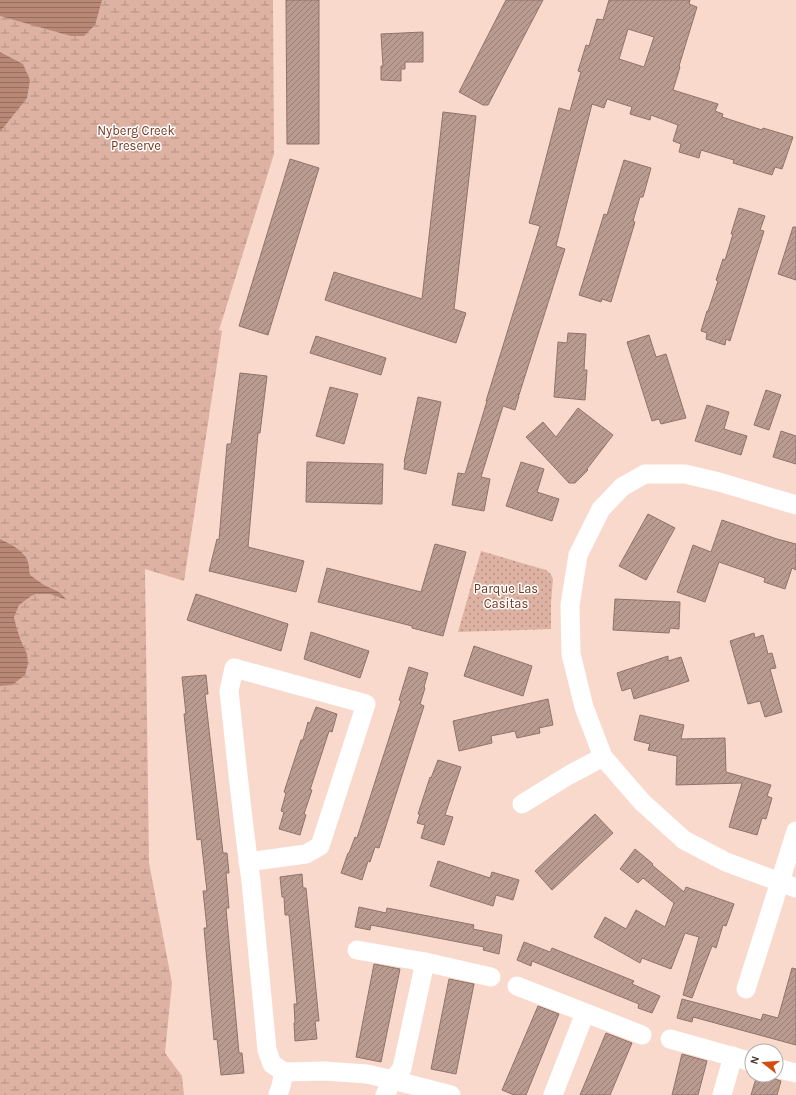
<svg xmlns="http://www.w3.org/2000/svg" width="796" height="1095" viewBox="0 0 796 1095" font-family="Karla,sans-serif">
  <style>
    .wetland { fill: url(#wetland-marsh) }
    .park { fill: url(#park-dots) }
    .water { fill: url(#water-rules) }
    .building { fill: url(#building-hatch); stroke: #907369; fill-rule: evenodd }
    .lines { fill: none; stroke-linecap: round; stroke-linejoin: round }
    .minor { stroke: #fff; stroke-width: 19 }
    .labels { text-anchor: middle; stroke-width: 3; stroke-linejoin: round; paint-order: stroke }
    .park-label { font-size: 13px; fill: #76371f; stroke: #fff }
  </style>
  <defs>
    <pattern id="wetland-marsh" width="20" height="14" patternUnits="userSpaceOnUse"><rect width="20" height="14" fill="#ddb2a2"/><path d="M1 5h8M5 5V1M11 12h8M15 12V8" fill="none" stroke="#b59184"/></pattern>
    <pattern id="park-dots" width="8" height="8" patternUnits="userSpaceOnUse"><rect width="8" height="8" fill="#ddb2a2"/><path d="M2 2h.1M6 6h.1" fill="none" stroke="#b59184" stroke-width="1.8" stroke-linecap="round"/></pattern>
    <pattern id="water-rules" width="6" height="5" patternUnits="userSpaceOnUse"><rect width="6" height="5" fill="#b88776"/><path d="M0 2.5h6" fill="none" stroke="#976f61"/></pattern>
    <pattern id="building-hatch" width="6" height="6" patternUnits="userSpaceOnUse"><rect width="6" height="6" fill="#ba9b90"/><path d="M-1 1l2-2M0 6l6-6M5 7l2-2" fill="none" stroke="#997f76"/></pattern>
  </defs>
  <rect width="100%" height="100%" fill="#fad9cd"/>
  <polygon class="wetland" points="0,0 273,0 274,154 219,330 222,331 184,581 145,569 149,863 172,983 165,1053 182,1076 184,1095 0,1095"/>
  <polygon class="park" points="481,551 546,570 550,573 553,579 551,603 551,629 458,632"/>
  <g class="water">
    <polygon points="0,0 102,0 95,25 84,36 71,36 0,16"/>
    <polygon points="0,52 23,64 30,80 27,98 0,132"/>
    <path d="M 0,539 C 8,543 19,548 25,556 C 29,561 29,569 30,575 L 44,585 L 59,592 L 67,600 L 50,594 L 36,594 L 31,596 L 19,605 L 14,617 L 16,626 L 21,641 L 27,654 L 28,664 L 25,675 L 12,685 L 0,686 Z"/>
  </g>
  <g class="building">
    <polygon points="286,0 319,0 319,144 287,144"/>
    <polygon points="506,0 543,0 488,105 483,105 459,92"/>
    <path d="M 609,0 L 690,0 L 689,4 L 697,7 L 679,66 L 680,67 L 673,90 L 718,104 L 715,111 L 723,114 L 722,117 L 762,130 L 763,128 L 793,137 L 782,169 L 775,167 L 772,175 L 733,163 L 734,160 L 701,150 L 699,158 L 679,152 L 681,144 L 673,141 L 678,125 L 651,115 L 650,120 L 630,114 L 632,107 L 607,99 L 604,108 L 592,104 L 556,246 L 565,249 L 519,395 L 517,394 L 519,396 L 515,410 L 503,406 L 481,477 L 490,479 L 484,511 L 452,505 L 458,473 L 465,474 L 487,401 L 486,401 L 540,226 L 529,223 L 559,108 L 570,111 L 581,72 L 578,71 L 586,45 L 589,46 L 597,19 L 603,20 ZM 628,29 L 654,37 L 644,67 L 619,59 Z"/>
    <polygon points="423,32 423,62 405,62 405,69 401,69 401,81 381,80 381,66 383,66 381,34"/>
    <polygon points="443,112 476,116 454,309 466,313 456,343 325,300 334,272 422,299"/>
    <polygon points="290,159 319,168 268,335 239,326"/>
    <polygon points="624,160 651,168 643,197 640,197 633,221 635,222 611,302 602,299 601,302 579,295 604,214 607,215"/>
    <polygon points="739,208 765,216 760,230 764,231 730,341 726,339 725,345 706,339 707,333 701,331 707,311 708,311 718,281 716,280 723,259 725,260 733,234 731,234"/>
    <polygon points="793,227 796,227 796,280 778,274"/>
    <polygon points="568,333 586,334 584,370 587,370 585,400 554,397 558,342 567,343"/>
    <polygon points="649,335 656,357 666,354 686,418 661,424 659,419 652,421 627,342"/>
    <polygon points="316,336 386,358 381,375 310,353"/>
    <polygon points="240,373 267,376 260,433 258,433 248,547 304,561 296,592 209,571 217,539 219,540 227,444 231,444"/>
    <polygon points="330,387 358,394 344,444 316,436"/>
    <polygon points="766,390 781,395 769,430 754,425"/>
    <polygon points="418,397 441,402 426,474 404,469 405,462 404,462"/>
    <polygon points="707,405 729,412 724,429 747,436 741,455 695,441"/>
    <polygon points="578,408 613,435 587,469 588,470 575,483 569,483 526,437 543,422 556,437"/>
    <polygon points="781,431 796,436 796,464 773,457"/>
    <polygon points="307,462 383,464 382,504 306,502"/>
    <polygon points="521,462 544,469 537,492 559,499 552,521 506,506"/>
    <polygon points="648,514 675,528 646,580 619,566"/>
    <polygon points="722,520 777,539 796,544 796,570 792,568 785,589 764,582 765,578 719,562 705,602 677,592 693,545 711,552"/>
    <polygon points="435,544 466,552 443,636 412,628 412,626 318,602 327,568 421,592"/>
    <polygon points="196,594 288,624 281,651 187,620"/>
    <polygon points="615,599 680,602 679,629 670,628 669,633 613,630"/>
    <polygon points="311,632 369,651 360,678 304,659"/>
    <polygon points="754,633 755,638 763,635 768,654 772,653 776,668 770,669 782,712 765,717 760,701 748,704 730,641"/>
    <polygon points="474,646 532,666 523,696 464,676"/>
    <polygon points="668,656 668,661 681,657 689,681 634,699 631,688 622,691 617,673"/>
    <polygon points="409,667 428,673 424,687 425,688 420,704 424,706 379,848 375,847 370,862 368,861 362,880 341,873 348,853 349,853 355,837 357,838 401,701 399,700"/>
    <polygon points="206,675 208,694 205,694 223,853 227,853 229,873 226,873 229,908 226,908 239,1053 242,1053 244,1073 221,1075 217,1039 214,1040 204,928 207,928 203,891 207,891 201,839 197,840 184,714 186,714 182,677"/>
    <polygon points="548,699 553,725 539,728 540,733 517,738 515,731 491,736 492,743 459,751 453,721"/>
    <polygon points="316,707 337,714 332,732 329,731 310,790 312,790 304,814 306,815 300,835 279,829 284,812 281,811 286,793 284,792 301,740 303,740 308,722 310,723"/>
    <polygon points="640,715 684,725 681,739 725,738 726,772 771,785 767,796 772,798 766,819 762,818 757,835 729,827 742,783 676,785 677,756 648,750 650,744 634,740"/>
    <polygon points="438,760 461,767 445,815 453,817 444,845 421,838 425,825 417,823 420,814 418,814 430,777 431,778"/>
    <polygon points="595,814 613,833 552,890 535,871"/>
    <polygon points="635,849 653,864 652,865 684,892 686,887 734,904 726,926 723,925 716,948 712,946 692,998 683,995 699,937 685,933 671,969 642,958 640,963 594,937 605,917 626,929 636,910 665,927 674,903 643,878 638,883 620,869"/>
    <polygon points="438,861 490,878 492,872 519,880 513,900 496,895 493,906 430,886"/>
    <polygon points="302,874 303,888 306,888 319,1021 315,1021 317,1039 295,1041 294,1023 295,1023 294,1004 297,1004 289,915 285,915 284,897 282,897 280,877"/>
    <polygon points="359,907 386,913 387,908 474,925 473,929 502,935 499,954 483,950 484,947 371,925 370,930 355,927"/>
    <polygon points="524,942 550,952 552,948 634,981 632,984 660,996 652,1013 638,1008 639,1004 532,961 531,966 517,960"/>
    <polygon points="374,964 400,969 381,1062 356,1057"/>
    <polygon points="792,968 796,969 796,1045 693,1017 692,1022 677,1018 682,999 761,1020 763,1014 778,1018"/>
    <polygon points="449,979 474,984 456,1074 431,1069"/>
    <polygon points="538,1006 559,1014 526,1095 514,1095 502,1090"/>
    <polygon points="606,1033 632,1043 610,1095 580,1095"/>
    <polygon points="682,1054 707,1061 698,1095 672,1095"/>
    <polygon points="757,1075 763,1075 781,1081 777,1095 751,1095"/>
  </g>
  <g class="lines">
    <g class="minor">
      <polyline points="796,505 719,482 685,474 645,474 622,487 601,509 578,555 570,605 571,654 584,707 603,757 642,802 684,840 726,862 796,888"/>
      <polyline points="522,804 569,775 603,757"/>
      <path d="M 248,862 L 306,854 L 320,846 L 366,704 L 234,668 L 229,691 C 236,755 242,818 251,881 L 267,1050 L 272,1064 L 284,1072 L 324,1071 L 367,1074 L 393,1080 L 451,1095"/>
      <polyline points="357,950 425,962 491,977"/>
      <polyline points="517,986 642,1035"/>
      <polyline points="746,989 796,831"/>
      <polyline points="670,1039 752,1062"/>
      <polyline points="776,1068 796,1073"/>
      <polyline points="278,1095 281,1086 284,1072"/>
      <polyline points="385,1095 393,1080 402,1068 425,962"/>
      <polyline points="553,1095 585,1013"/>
      <polyline points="722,1095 733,1056"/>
    </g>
  </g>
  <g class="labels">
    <g class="park-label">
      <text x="136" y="135">Nyberg Creek<tspan x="136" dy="15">Preserve</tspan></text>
      <text x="506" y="593">Parque Las<tspan x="506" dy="15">Casitas</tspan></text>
    </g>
  </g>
  <g transform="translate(764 1063) rotate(287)"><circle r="19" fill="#ffffff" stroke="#b3adac"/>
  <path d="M0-3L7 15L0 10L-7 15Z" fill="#d34e0e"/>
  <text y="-6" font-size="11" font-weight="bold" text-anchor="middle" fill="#40332f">N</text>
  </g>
</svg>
